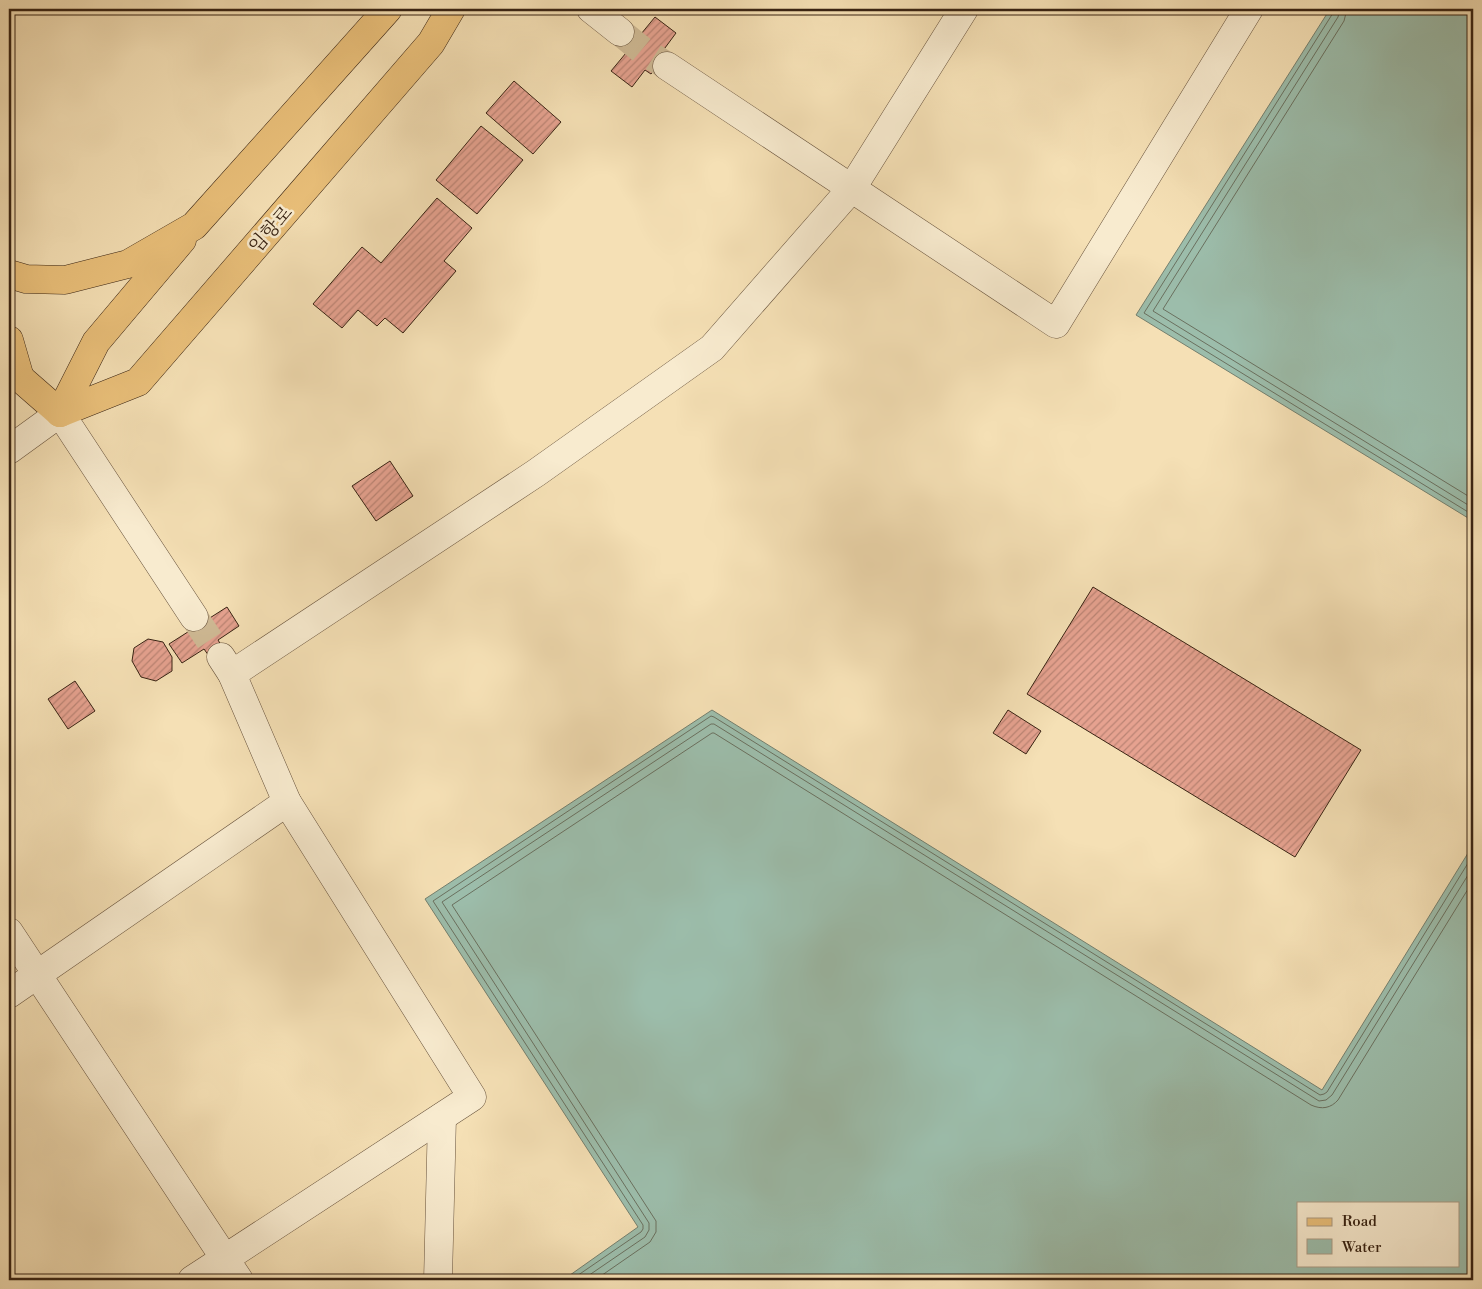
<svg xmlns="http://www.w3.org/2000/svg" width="1482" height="1289" viewBox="0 0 1482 1289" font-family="'Libre Bodoni','Noto Serif KR',serif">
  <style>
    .water { fill: #9cbdab; stroke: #747f6e; fill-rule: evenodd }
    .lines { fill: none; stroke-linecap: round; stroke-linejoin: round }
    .shore { stroke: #6a705f; stroke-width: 1 }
    .building { fill: url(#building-hatch); stroke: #382313 }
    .minor-tunnel { stroke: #cfba95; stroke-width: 28; stroke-dasharray: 28 14; stroke-linecap: butt }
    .minor-casing { stroke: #67523c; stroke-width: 29 }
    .major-casing { stroke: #382313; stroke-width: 29 }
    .minor { stroke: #f8ebcf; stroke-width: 28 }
    .major { stroke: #eac07a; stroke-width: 28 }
    .labels { text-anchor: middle; stroke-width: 5; stroke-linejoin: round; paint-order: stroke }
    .street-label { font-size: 19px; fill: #382313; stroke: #f8ebcf }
  </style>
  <defs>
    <pattern id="building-hatch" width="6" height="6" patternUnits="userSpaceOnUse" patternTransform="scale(1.25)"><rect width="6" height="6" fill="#e6a290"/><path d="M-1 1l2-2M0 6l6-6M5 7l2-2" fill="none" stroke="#bb8474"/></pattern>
  </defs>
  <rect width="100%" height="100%" fill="#f5e0b5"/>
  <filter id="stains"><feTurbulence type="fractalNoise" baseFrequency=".004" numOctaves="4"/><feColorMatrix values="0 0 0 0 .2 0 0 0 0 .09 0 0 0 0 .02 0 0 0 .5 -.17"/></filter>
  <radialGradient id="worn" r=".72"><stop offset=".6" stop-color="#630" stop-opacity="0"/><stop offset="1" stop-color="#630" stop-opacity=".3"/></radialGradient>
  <g class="water">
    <polygon points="1330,9 1473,9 1473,521 1136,315"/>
    <path d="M 712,710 L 1322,1090 L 1473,845 L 1473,1280 L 563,1280 L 638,1227 L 425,899 ZM 1298,1203 L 1458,1203 L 1458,1265 L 1298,1265 Z"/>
  </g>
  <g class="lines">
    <g class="shore">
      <polyline points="1334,9 1333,13 1144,313 1473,515"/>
      <polyline points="1340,9 1338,17 1153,311 1473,508"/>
      <polyline points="1347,9 1344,21 1163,309 1473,499"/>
      <polyline points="571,1280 641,1232 643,1229 643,1225 433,901 711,716 714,717 1320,1095 1324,1094 1327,1092 1473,855"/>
      <polyline points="582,1280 645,1237 649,1230 649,1223 442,902 711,724 714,724 1319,1101 1326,1100 1332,1095 1473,867"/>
      <path d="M 595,1280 L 650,1242 L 656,1232 L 656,1221 L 452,905 L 712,733 L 714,733 L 1311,1105 C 1322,1110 1331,1108 1338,1100 L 1473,881"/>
    </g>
  </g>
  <g class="building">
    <polygon points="655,17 676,33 662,52 666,55 651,74 645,70 632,87 611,71 626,53 618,47 633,27 641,34"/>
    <polygon points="514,81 561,122 533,154 486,113"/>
    <polygon points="481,126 523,160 477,214 436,180"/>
    <polygon points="437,198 472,228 444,261 456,271 403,333 385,318 377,326 358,310 342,328 313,304 362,247 381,263"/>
    <polygon points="390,461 413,496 376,521 352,486"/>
    <polygon points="1093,587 1361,750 1295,857 1027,694"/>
    <polygon points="227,607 239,626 218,640 224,650 211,659 204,649 182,663 169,644"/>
    <polygon points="148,639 163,642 172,657 172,671 156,681 141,677 132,661 134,648"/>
    <polygon points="75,681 95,711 68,729 48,699"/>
    <polygon points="1008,710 1041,731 1026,754 993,733"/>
  </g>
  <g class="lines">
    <g class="minor-tunnel">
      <polyline points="620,32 642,50 667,66"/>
      <polyline points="194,617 221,657"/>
    </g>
    <g class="minor-casing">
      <g id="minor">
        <polyline points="591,9 620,32"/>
        <polyline points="667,66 1056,324 1249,9"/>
        <polyline points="9,450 60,413 194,617"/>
        <polyline points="232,674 536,473 712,348 852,188 964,9"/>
        <polyline points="9,932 239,1280"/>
        <polyline points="9,994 287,802"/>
        <polyline points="192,1280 472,1097 287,802 232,674 221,657"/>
        <polyline points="438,1280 442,1117"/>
      </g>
    </g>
    <g class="major-casing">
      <g id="major">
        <polyline points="9,274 26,279 65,280 128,264 194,226 388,9"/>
        <polyline points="9,340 20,378"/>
        <polyline points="9,375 20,378 60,413"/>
        <polyline points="60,413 138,382 431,43 451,9"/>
        <polyline points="60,413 96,342 182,240"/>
      </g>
    </g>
    <use href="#minor" class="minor"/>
    <use href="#major" class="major"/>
  </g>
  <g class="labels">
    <g class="street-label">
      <text transform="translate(270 229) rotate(-49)" y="7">임항로</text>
    </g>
  </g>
  <rect width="1482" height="1289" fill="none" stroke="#f5e0b5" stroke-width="30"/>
  <rect x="10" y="10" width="1462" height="1269" fill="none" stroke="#382313" stroke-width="2.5"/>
  <rect x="15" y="15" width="1452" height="1259" fill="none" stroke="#382313"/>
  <rect x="1297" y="1202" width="162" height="65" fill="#f8ebcf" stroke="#ab9b84"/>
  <rect x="1307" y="1218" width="25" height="8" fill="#eac07a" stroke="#ab9b84"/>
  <text x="1342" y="1226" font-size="15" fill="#382313">Road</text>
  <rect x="1307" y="1239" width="25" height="15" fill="#9cbdab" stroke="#ab9b84"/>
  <text x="1342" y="1252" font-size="15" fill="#382313">Water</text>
  <rect width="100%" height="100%" filter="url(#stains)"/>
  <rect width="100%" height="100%" fill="url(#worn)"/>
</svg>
